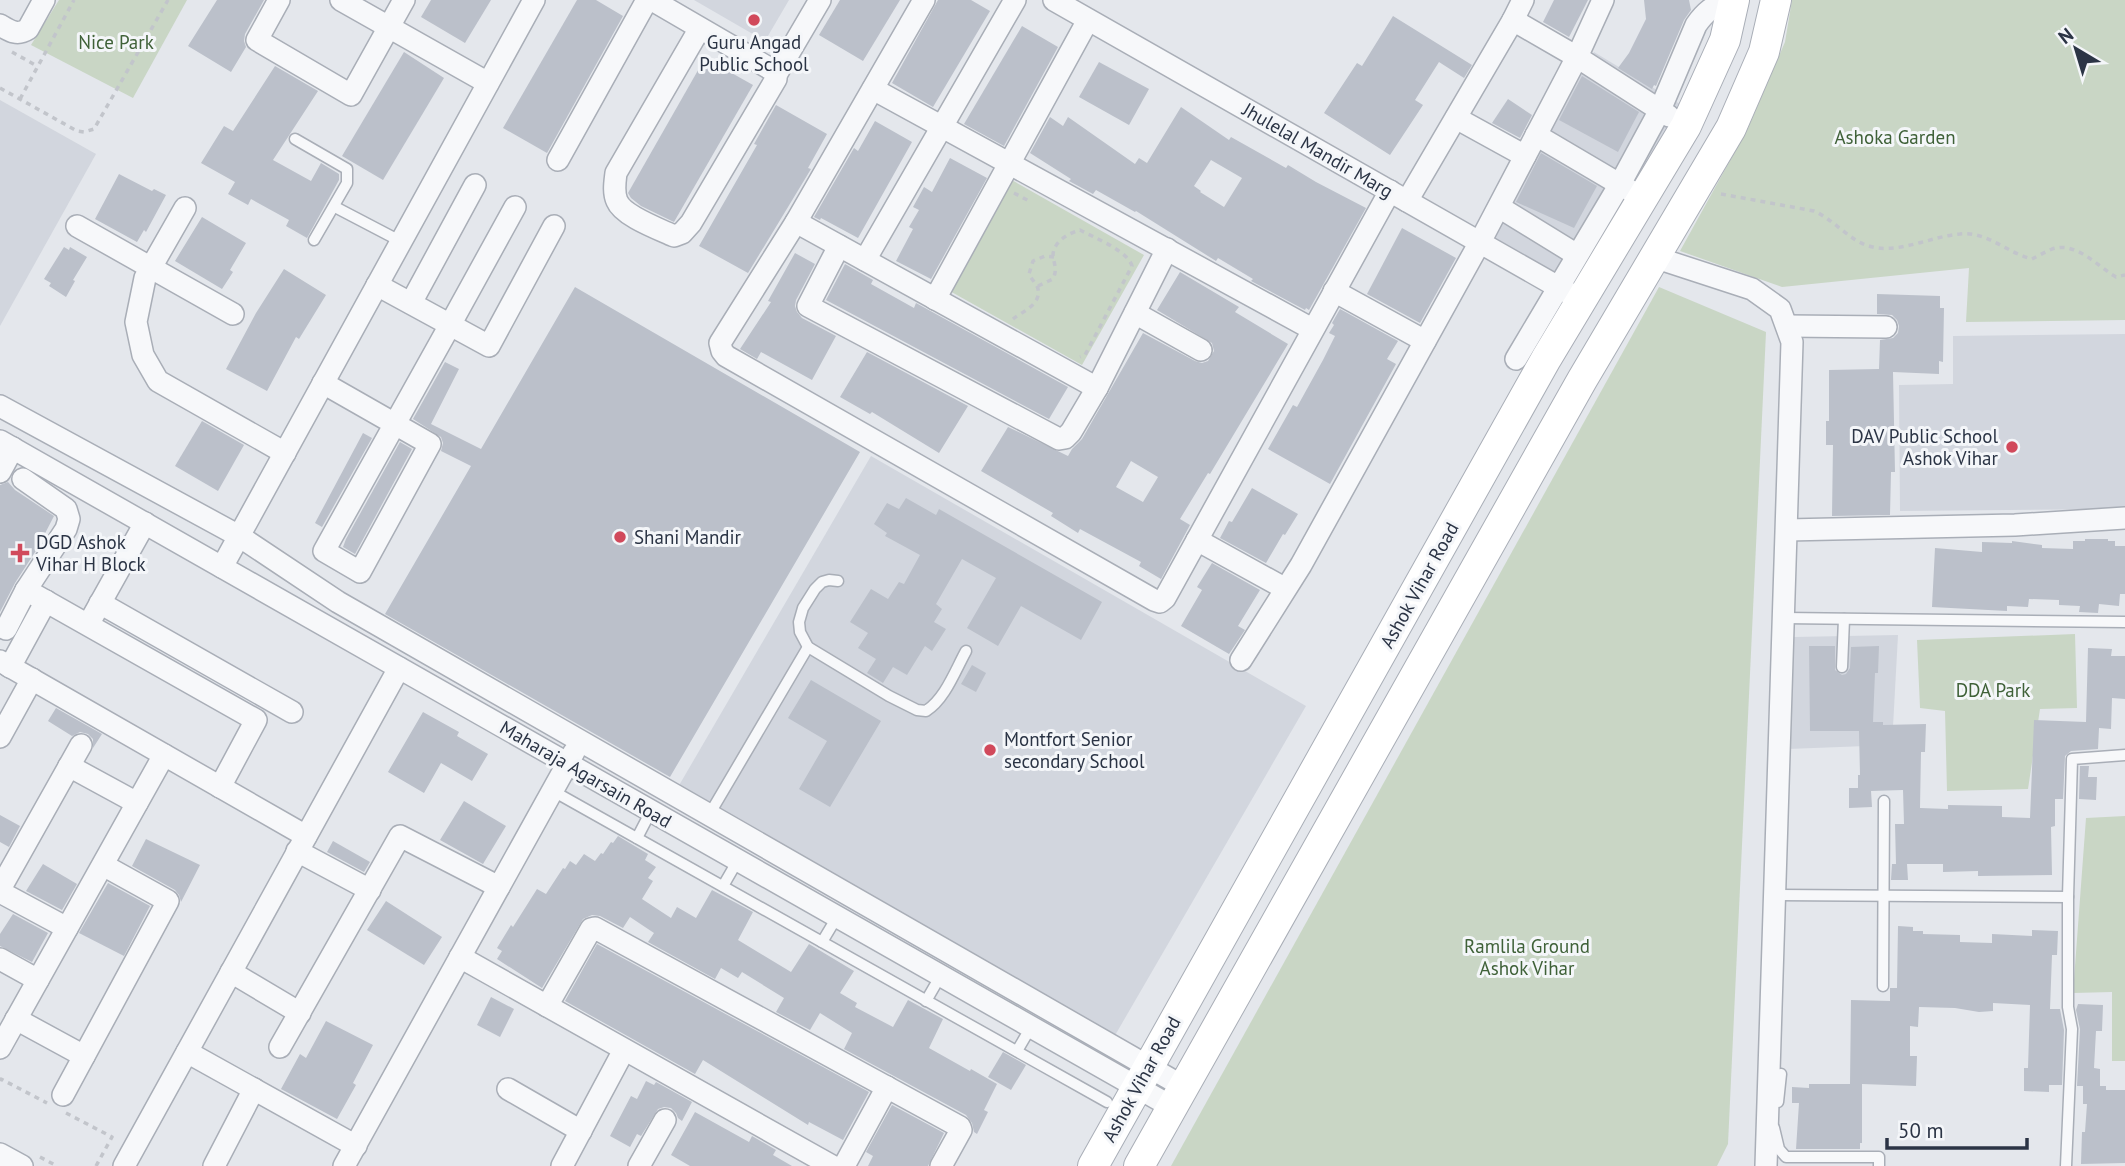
<svg xmlns="http://www.w3.org/2000/svg" width="2125" height="1166" viewBox="0 0 2125 1166" font-family="'PT Sans',sans-serif">
  <style>
    .built { fill: #d2d6de }
    .green { fill: #c9d6c5 }
    .building { fill: #bbc0ca; fill-rule: evenodd }
    .lines { fill: none; stroke-linecap: round; stroke-linejoin: round }
    .lane-casing { stroke: #a9aeb7; stroke-width: 13 }
    .street-casing { stroke: #a9aeb7; stroke-width: 24 }
    .secondary-casing { stroke: #a9aeb7; stroke-width: 32 }
    .path { stroke: #c2c5cb; stroke-width: 3.5; stroke-dasharray: 5 5; stroke-linecap: butt }
    .lane { stroke: #f7f8fa; stroke-width: 10 }
    .street { stroke: #f7f8fa; stroke-width: 21 }
    .secondary { stroke: #fff; stroke-width: 30 }
    .poi-dot { fill: #d1495b; stroke: #f4f6f9; stroke-width: 2.5 }
    .labels { text-anchor: middle; stroke-width: 6; stroke-linejoin: round; paint-order: stroke }
    .park-label { font-size: 19px; fill: #3f6138; stroke: #f4f6f9 }
    .poi-label { font-size: 19px; fill: #2b3445; stroke: #f4f6f9; text-anchor: start }
    .street-label { font-size: 19px; fill: #2b3445; stroke: #f4f6f9 }
  </style>
  <rect width="100%" height="100%" fill="#e4e7ec"/>
  <g class="built">
    <polygon points="694,0 789,0 765,41"/>
    <polygon points="1594,52 1685,107 1575,285 1488,235"/>
    <polygon points="0,100 96,154 0,326"/>
    <polygon points="2125,334 2125,509 1900,511 1899,385 1953,384 1953,336"/>
    <polygon points="871,456 1306,706 1110,1044 674,794"/>
    <polygon points="1898,635 1892,745 1788,749 1794,637"/>
  </g>
  <g class="green">
    <polygon points="59,0 187,0 133,98 31,45"/>
    <polygon points="1792,0 2125,0 2125,320 1966,322 1969,268 1782,287 1680,251 1748,128 1785,42"/>
    <polygon points="1010,179 1144,255 1082,365 948,290"/>
    <polygon points="1659,287 1766,332 1728,1144 1717,1166 1171,1166"/>
    <polygon points="2075,634 2077,708 2040,709 2028,789 1947,791 1945,711 1920,708 1917,640"/>
    <polygon points="2125,816 2125,1061 2112,1061 2112,992 2073,993 2086,818"/>
  </g>
  <g class="building">
    <polygon points="217,0 264,0 245,34 244,41 246,47 231,72 188,46"/>
    <polygon points="431,0 491,0 465,43 421,17"/>
    <polygon points="577,0 596,0 623,16 547,153 503,128"/>
    <polygon points="840,0 900,0 863,61 819,35"/>
    <polygon points="938,0 971,0 990,11 933,107 892,83"/>
    <polygon points="1554,0 1588,0 1569,37 1543,22"/>
    <polygon points="1644,0 1689,0 1691,10 1684,20 1656,86 1654,85 1652,89 1618,68 1629,53 1646,19"/>
    <polygon points="1393,16 1472,65 1464,78 1439,62 1415,100 1423,105 1390,155 1324,113 1357,63 1362,66"/>
    <polygon points="1022,26 1058,47 1004,146 964,124"/>
    <polygon points="404,52 444,78 383,180 342,156"/>
    <polygon points="705,58 753,85 674,222 641,206 631,198 628,193"/>
    <polygon points="1099,62 1149,89 1129,125 1079,97"/>
    <polygon points="275,66 318,91 273,160 311,181 321,163 339,174 339,180 307,238 286,226 289,220 251,199 248,205 228,194 235,182 201,163 224,126 233,131"/>
    <polygon points="1582,76 1639,112 1618,152 1559,120"/>
    <polygon points="1508,99 1532,115 1520,138 1492,123"/>
    <polygon points="776,105 827,134 808,168 811,169 748,273 699,246 757,145 754,144"/>
    <path d="M 1181,107 L 1229,140 L 1231,137 L 1286,168 L 1288,165 L 1316,182 L 1366,208 L 1309,310 L 1306,308 L 1305,310 L 1251,281 L 1253,279 L 1218,258 L 1216,261 L 1136,211 L 1135,212 L 1096,190 L 1093,194 L 1069,181 L 1071,179 L 1030,153 L 1050,117 L 1063,126 L 1068,117 L 1135,164 L 1139,158 L 1147,163 ZM 1211,160 L 1242,178 L 1224,207 L 1200,192 L 1201,191 L 1194,186 Z"/>
    <polygon points="875,121 912,142 858,238 821,218 820,220 814,217 854,148 858,151"/>
    <polygon points="1541,153 1597,186 1574,228 1516,202"/>
    <polygon points="950,158 987,178 931,279 896,261 913,229 909,227 919,210 913,207 924,187 932,192"/>
    <polygon points="119,174 152,191 154,189 166,195 146,232 144,230 137,242 95,219"/>
    <polygon points="202,217 246,243 230,270 233,272 222,289 175,261"/>
    <polygon points="1402,228 1456,258 1420,323 1367,294"/>
    <polygon points="64,247 69,250 70,247 87,257 73,280 75,281 66,297 49,286 51,283 44,279"/>
    <polygon points="795,253 815,264 796,300 795,306 797,312 802,318 836,336 812,380 761,352 757,359 740,349 771,302 768,301"/>
    <polygon points="845,264 873,280 871,284 914,308 916,303 1068,387 1049,419 826,300"/>
    <polygon points="284,269 326,295 299,339 296,337 267,391 226,369 256,313"/>
    <path d="M 1180,272 L 1239,307 L 1235,312 L 1288,344 L 1210,474 L 1208,473 L 1180,519 L 1190,525 L 1161,579 L 1139,566 L 1141,562 L 1080,529 L 1078,533 L 1051,516 L 1053,513 L 981,471 L 1008,427 L 1068,456 L 1072,449 L 1082,439 L 1143,333 L 1195,361 L 1202,363 L 1208,361 L 1214,351 L 1212,343 L 1157,310 ZM 1131,461 L 1158,477 L 1143,502 L 1116,487 Z"/>
    <polygon points="575,287 860,452 670,777 385,614 471,466 441,451 443,443 441,437 413,419 445,362 459,369 431,424 481,449"/>
    <polygon points="1877,294 1940,296 1940,308 1944,308 1943,362 1939,361 1939,374 1893,372 1895,472 1891,472 1890,515 1832,516 1833,445 1826,445 1826,421 1829,421 1829,370 1879,369 1880,340 1893,338 1898,333 1899,326 1897,320 1892,315 1877,314"/>
    <polygon points="1340,309 1398,341 1387,359 1396,364 1330,484 1268,449 1293,405 1297,407 1323,360 1335,336 1329,333 1334,325 1332,323"/>
    <polygon points="867,352 968,406 939,453 872,412 870,414 840,397"/>
    <polygon points="202,421 244,445 218,491 175,466"/>
    <polygon points="363,433 372,438 322,527 315,523"/>
    <polygon points="400,442 412,449 355,554 343,547 346,539"/>
    <polygon points="8,482 15,490 54,516 37,549 15,583 0,612 0,485"/>
    <polygon points="1252,488 1298,514 1285,535 1283,534 1266,563 1220,538 1229,521 1232,522"/>
    <polygon points="906,498 936,515 939,509 1102,602 1081,640 1021,606 998,646 967,628 996,578 962,559 936,604 942,609 934,622 946,629 932,651 925,646 907,675 893,667 883,683 867,673 876,659 858,648 868,633 850,622 871,589 888,599 899,582 904,584 920,555 885,536 887,533 874,524 887,503 899,509"/>
    <polygon points="2085,539 2108,539 2108,541 2115,541 2115,546 2125,546 2125,594 2120,594 2119,606 2099,604 2098,613 2079,612 2080,606 2059,605 2059,600 2029,599 2028,607 2007,606 2007,611 1932,607 1935,548 1982,552 1982,542 2012,543 2012,541 2042,545 2042,548 2073,549 2073,541 2085,541"/>
    <polygon points="1212,563 1260,590 1238,626 1245,630 1229,654 1181,626 1202,590 1197,587"/>
    <polygon points="1809,646 1835,646 1835,670 1842,675 1846,674 1850,668 1851,647 1879,646 1878,673 1875,673 1873,722 1883,722 1883,725 1926,724 1925,752 1921,752 1920,808 1948,809 1948,805 2002,806 2002,817 2030,818 2034,720 2086,722 2088,648 2112,649 2111,656 2125,656 2125,699 2112,698 2111,729 2099,728 2098,749 2071,751 2065,756 2063,799 2055,799 2055,826 2051,827 2052,875 1978,876 1978,871 1943,872 1943,864 1907,864 1908,880 1891,880 1892,864 1896,864 1895,824 1904,824 1903,790 1871,791 1872,807 1849,808 1849,788 1858,788 1858,775 1860,775 1859,731 1810,731"/>
    <polygon points="972,665 986,673 976,692 961,684"/>
    <polygon points="811,680 881,721 830,807 799,789 827,741 788,718"/>
    <polygon points="56,708 102,734 93,748 93,739 88,734 80,732 72,736 48,721"/>
    <polygon points="423,712 459,732 457,736 488,754 472,781 441,763 424,793 388,772"/>
    <polygon points="2080,766 2089,766 2088,777 2097,777 2096,800 2079,799"/>
    <polygon points="464,801 506,826 483,864 440,840"/>
    <polygon points="0,815 20,826 9,847 0,842"/>
    <polygon points="618,836 648,854 645,860 656,867 648,878 653,881 642,899 671,918 677,907 696,918 712,890 753,912 738,940 791,972 809,944 854,971 840,993 857,1003 855,1007 893,1027 908,1000 943,1019 929,1048 970,1071 971,1069 997,1084 984,1110 988,1112 977,1134 974,1132 972,1123 966,1115 844,1049 852,1033 820,1013 810,1030 776,1012 784,998 742,972 738,978 721,968 715,979 648,942 654,933 630,917 623,928 600,916 592,915 583,919 542,988 497,959 502,951 497,948 511,925 513,927 537,889 546,894 563,868 565,869 570,861 576,865 584,854 595,861 601,853 603,854 611,842 613,843"/>
    <polygon points="146,839 200,865 181,902 179,895 175,890 132,866"/>
    <polygon points="333,841 370,862 364,872 327,852"/>
    <polygon points="43,864 77,884 62,910 26,891"/>
    <polygon points="108,883 150,906 124,956 79,933"/>
    <polygon points="386,901 442,937 424,965 367,930"/>
    <polygon points="13,914 48,933 32,962 0,946 0,934"/>
    <polygon points="1898,926 1913,927 1913,931 1923,931 1923,934 1960,935 1960,942 1992,943 1992,934 2032,936 2032,930 2058,931 2057,955 2052,955 2050,1009 2060,1009 2064,1030 2062,1085 2049,1085 2049,1092 2024,1091 2024,1068 2028,1068 2030,1005 1993,1003 1993,1011 1979,1012 1955,1008 1919,1007 1918,1027 1910,1026 1910,1056 1917,1056 1916,1086 1862,1084 1862,1143 1860,1143 1860,1149 1796,1149 1799,1103 1792,1103 1792,1087 1809,1088 1809,1084 1850,1084 1851,1000 1890,1001 1890,988 1897,988"/>
    <polygon points="597,944 869,1092 843,1140 809,1122 808,1125 703,1060 695,1074 565,1001"/>
    <polygon points="491,997 514,1009 500,1037 477,1025"/>
    <polygon points="2078,1004 2103,1005 2102,1031 2096,1031 2094,1068 2100,1069 2100,1086 2106,1086 2106,1090 2125,1090 2125,1163 2081,1164 2082,1132 2085,1132 2087,1104 2083,1104 2083,1086 2077,1086 2080,1029 2076,1010"/>
    <polygon points="326,1021 373,1045 353,1083 356,1085 337,1119 281,1089 300,1054 306,1058"/>
    <polygon points="1003,1052 1026,1065 1011,1090 988,1077"/>
    <polygon points="646,1081 654,1085 656,1082 692,1102 682,1121 678,1118 676,1113 671,1108 664,1107 658,1109 641,1136 637,1134 630,1147 610,1136 631,1096 637,1099"/>
    <polygon points="892,1105 944,1133 928,1166 868,1166 873,1156 866,1152"/>
    <polygon points="695,1112 749,1142 752,1136 776,1150 773,1155 792,1166 690,1166 671,1155"/>
  </g>
  <g class="lines">
    <g class="lane-casing">
      <g id="lane">
        <polyline points="295,139 347,169 347,183 314,240"/>
        <polyline points="335,207 402,242"/>
        <path d="M 838,581 L 829,580 L 822,582 L 815,589 L 803,608 L 799,622 L 800,632 L 808,647 L 889,696 L 917,710 L 926,711 C 945,699 955,671 966,651"/>
        <polyline points="1784,618 2125,622"/>
        <polyline points="1842,667 1844,619"/>
        <polyline points="553,791 1107,1102"/>
        <polyline points="709,815 808,647"/>
        <polyline points="637,838 651,811"/>
        <polyline points="723,886 738,860"/>
        <polyline points="1775,895 2068,897"/>
        <polyline points="822,942 837,917"/>
        <polyline points="1883,986 1884,801"/>
        <polyline points="926,1001 941,975"/>
        <polyline points="1017,1051 1031,1027"/>
        <polyline points="1778,1102 1781,1074"/>
        <polyline points="1774,1128 1779,1149 1786,1157 1879,1157 1879,1166"/>
        <polyline points="2066,1166 2072,1029 2068,1007 2068,897 2072,759 2125,755"/>
      </g>
    </g>
    <g class="street-casing">
      <g id="street">
        <polyline points="279,0 257,40 351,95 404,0"/>
        <polyline points="341,0 488,83"/>
        <path d="M 652,0 L 774,71 L 776,79 L 691,223 L 682,233 L 674,236 C 659,229 623,216 617,201 C 613,192 615,182 616,173 L 700,28"/>
        <polyline points="924,0 796,222 720,343 722,351 726,356 1154,600 1160,602 1165,598 1390,191"/>
        <polyline points="1054,0 1581,300"/>
        <polyline points="1513,20 1523,0"/>
        <path d="M 0,25 C 10,31 17,36 28,29 L 44,0"/>
        <polyline points="776,75 820,0"/>
        <polyline points="873,89 1312,329"/>
        <polyline points="1456,118 1525,156"/>
        <polyline points="1536,135 1631,191"/>
        <polyline points="558,160 647,0"/>
        <polyline points="1407,201 1513,20 1577,57 1669,116"/>
        <polyline points="1499,207 1577,255"/>
        <polyline points="185,208 145,278 136,322 143,355 158,381 285,453"/>
        <polyline points="796,222 1097,388"/>
        <polyline points="77,226 233,314"/>
        <polyline points="839,246 808,306 1059,439 1065,438 1071,432 1097,388 1167,249"/>
        <polyline points="1654,257 1752,289 1780,309 1792,342 1766,1166"/>
        <polyline points="865,260 1015,0"/>
        <polyline points="377,285 489,346 554,226"/>
        <polyline points="1334,291 1425,341"/>
        <polyline points="935,299 1088,20"/>
        <polyline points="411,303 475,185"/>
        <polyline points="1135,313 1201,350"/>
        <polyline points="1787,326 1886,327"/>
        <path d="M 1516,359 L 1620,184 L 1660,110 L 1696,25 C 1705,12 1713,6 1728,0"/>
        <path d="M 323,383 L 430,444 L 360,572 L 324,551 C 388,437 452,322 515,207"/>
        <polyline points="0,406 239,536 338,602 1184,1087"/>
        <polyline points="0,441 1172,1107"/>
        <polyline points="0,472 13,448"/>
        <polyline points="1787,530 2015,525 2125,518"/>
        <polyline points="1197,540 1284,588"/>
        <polyline points="222,567 534,0"/>
        <polyline points="26,590 256,720 220,787"/>
        <polyline points="100,603 292,712"/>
        <polyline points="93,616 145,523"/>
        <polyline points="6,629 26,590 66,529 69,519 66,509 23,479"/>
        <polyline points="1241,660 1301,565 1480,242 1577,57 1603,0"/>
        <polyline points="0,661 306,836"/>
        <polyline points="10,667 46,601"/>
        <polyline points="0,737 32,679"/>
        <polyline points="69,766 137,803"/>
        <polyline points="297,851 370,890"/>
        <polyline points="0,889 81,745"/>
        <polyline points="0,892 67,928"/>
        <polyline points="460,957 832,1166"/>
        <polyline points="0,959 38,980"/>
        <polyline points="231,972 300,1013"/>
        <polyline points="547,1006 591,929 595,928 960,1127 961,1130 941,1166"/>
        <polyline points="16,1019 84,1056"/>
        <polyline points="280,1047 400,836 499,887"/>
        <polyline points="0,1048 164,755"/>
        <polyline points="187,1052 356,1146"/>
        <polyline points="508,1089 581,1131"/>
        <polyline points="63,1095 168,901 103,865"/>
        <polyline points="0,1154 22,1166"/>
        <polyline points="124,1166 399,668"/>
        <polyline points="214,1166 254,1089"/>
        <polyline points="344,1166 574,752"/>
        <polyline points="562,1166 624,1050"/>
        <polyline points="639,1166 665,1120"/>
        <polyline points="844,1166 887,1087"/>
      </g>
    </g>
    <g class="secondary-casing">
      <g id="secondary">
        <polyline points="1093,1166 1546,359 1686,126 1725,40 1734,0"/>
        <polyline points="1139,1166 1582,380 1731,128 1764,52 1776,0"/>
      </g>
    </g>
    <g class="path">
      <polyline points="12,52 37,66"/>
      <polyline points="0,88 77,131 84,132 94,129 168,0"/>
      <polyline points="20,99 74,0"/>
      <polyline points="1014,193 1031,202"/>
      <path d="M 1721,194 L 1814,211 C 1833,219 1850,241 1869,246 C 1897,255 1932,236 1960,234 C 1987,231 2007,253 2032,259 C 2038,256 2045,252 2052,249 C 2076,241 2097,266 2116,277 L 2125,275"/>
      <path d="M 1038,286 L 1053,279 C 1057,270 1055,266 1053,257 C 1052,242 1069,233 1080,230 C 1095,238 1128,251 1132,266 L 1085,355 L 1080,357"/>
      <path d="M 1013,319 C 1023,311 1041,305 1038,289 C 1037,284 1031,279 1029,274 L 1033,261 L 1045,256 L 1054,257"/>
      <polyline points="0,1081 1,1079 47,1103"/>
      <polyline points="66,1113 112,1137 96,1166"/>
      <polyline points="40,1157 57,1166"/>
    </g>
    <use href="#lane" class="lane"/>
    <use href="#street" class="street"/>
    <use href="#secondary" class="secondary"/>
  </g>
  <g class="poi-dot">
    <circle cx="754" cy="20" r="7"/>
    <circle cx="2012" cy="447" r="7"/>
    <circle cx="620" cy="537" r="7"/>
    <path d="M16.5 542.5h7v7h7v7h-7v7h-7v-7h-7v-7h7z"/>
    <circle cx="990" cy="750" r="7"/>
  </g>
  <g class="labels">
    <g class="park-label">
      <text x="116" y="49">Nice Park</text>
      <text x="1895" y="144">Ashoka Garden</text>
      <text x="1993" y="697">DDA Park</text>
      <text x="1527" y="953">Ramlila Ground<tspan x="1527" dy="22">Ashok Vihar</tspan></text>
    </g>
    <g class="poi-label">
      <text x="754" y="49" text-anchor="middle">Guru Angad<tspan x="754" dy="22">Public School</tspan></text>
      <text x="1998" y="443" text-anchor="end">DAV Public School<tspan x="1998" dy="22">Ashok Vihar</tspan></text>
      <text x="634" y="544">Shani Mandir</text>
      <text x="36" y="549">DGD Ashok<tspan x="36" dy="22">Vihar H Block</tspan></text>
      <text x="1004" y="746">Montfort Senior<tspan x="1004" dy="22">secondary School</tspan></text>
    </g>
    <g class="street-label">
      <text transform="translate(1318 150) rotate(30)" y="7">Jhulelal Mandir Marg</text>
      <text transform="translate(1419 585) rotate(-61)" y="7">Ashok Vihar Road</text>
      <text transform="translate(586 774) rotate(30)" y="7">Maharaja Agarsain Road</text>
      <text transform="translate(1141 1079) rotate(-61)" y="7">Ashok Vihar Road</text>
    </g>
  </g>
  <g transform="translate(2076 49) rotate(322)" stroke="#f4f6f9" stroke-width="5" paint-order="stroke">
  <path d="M0-5L12 26L0 18L-12 26Z" fill="#2b3445"/>
  <text y="-10" font-size="19" font-weight="bold" text-anchor="middle" fill="#2b3445">N</text>
  </g>
  <path d="M1887 1138v10h140v-10" fill="none" stroke="#2b3445" stroke-width="3.5"/>
  <text x="1898" y="1138" font-size="21" fill="#2b3445" stroke="#f4f6f9" stroke-width="5" paint-order="stroke">50 m</text>
</svg>
